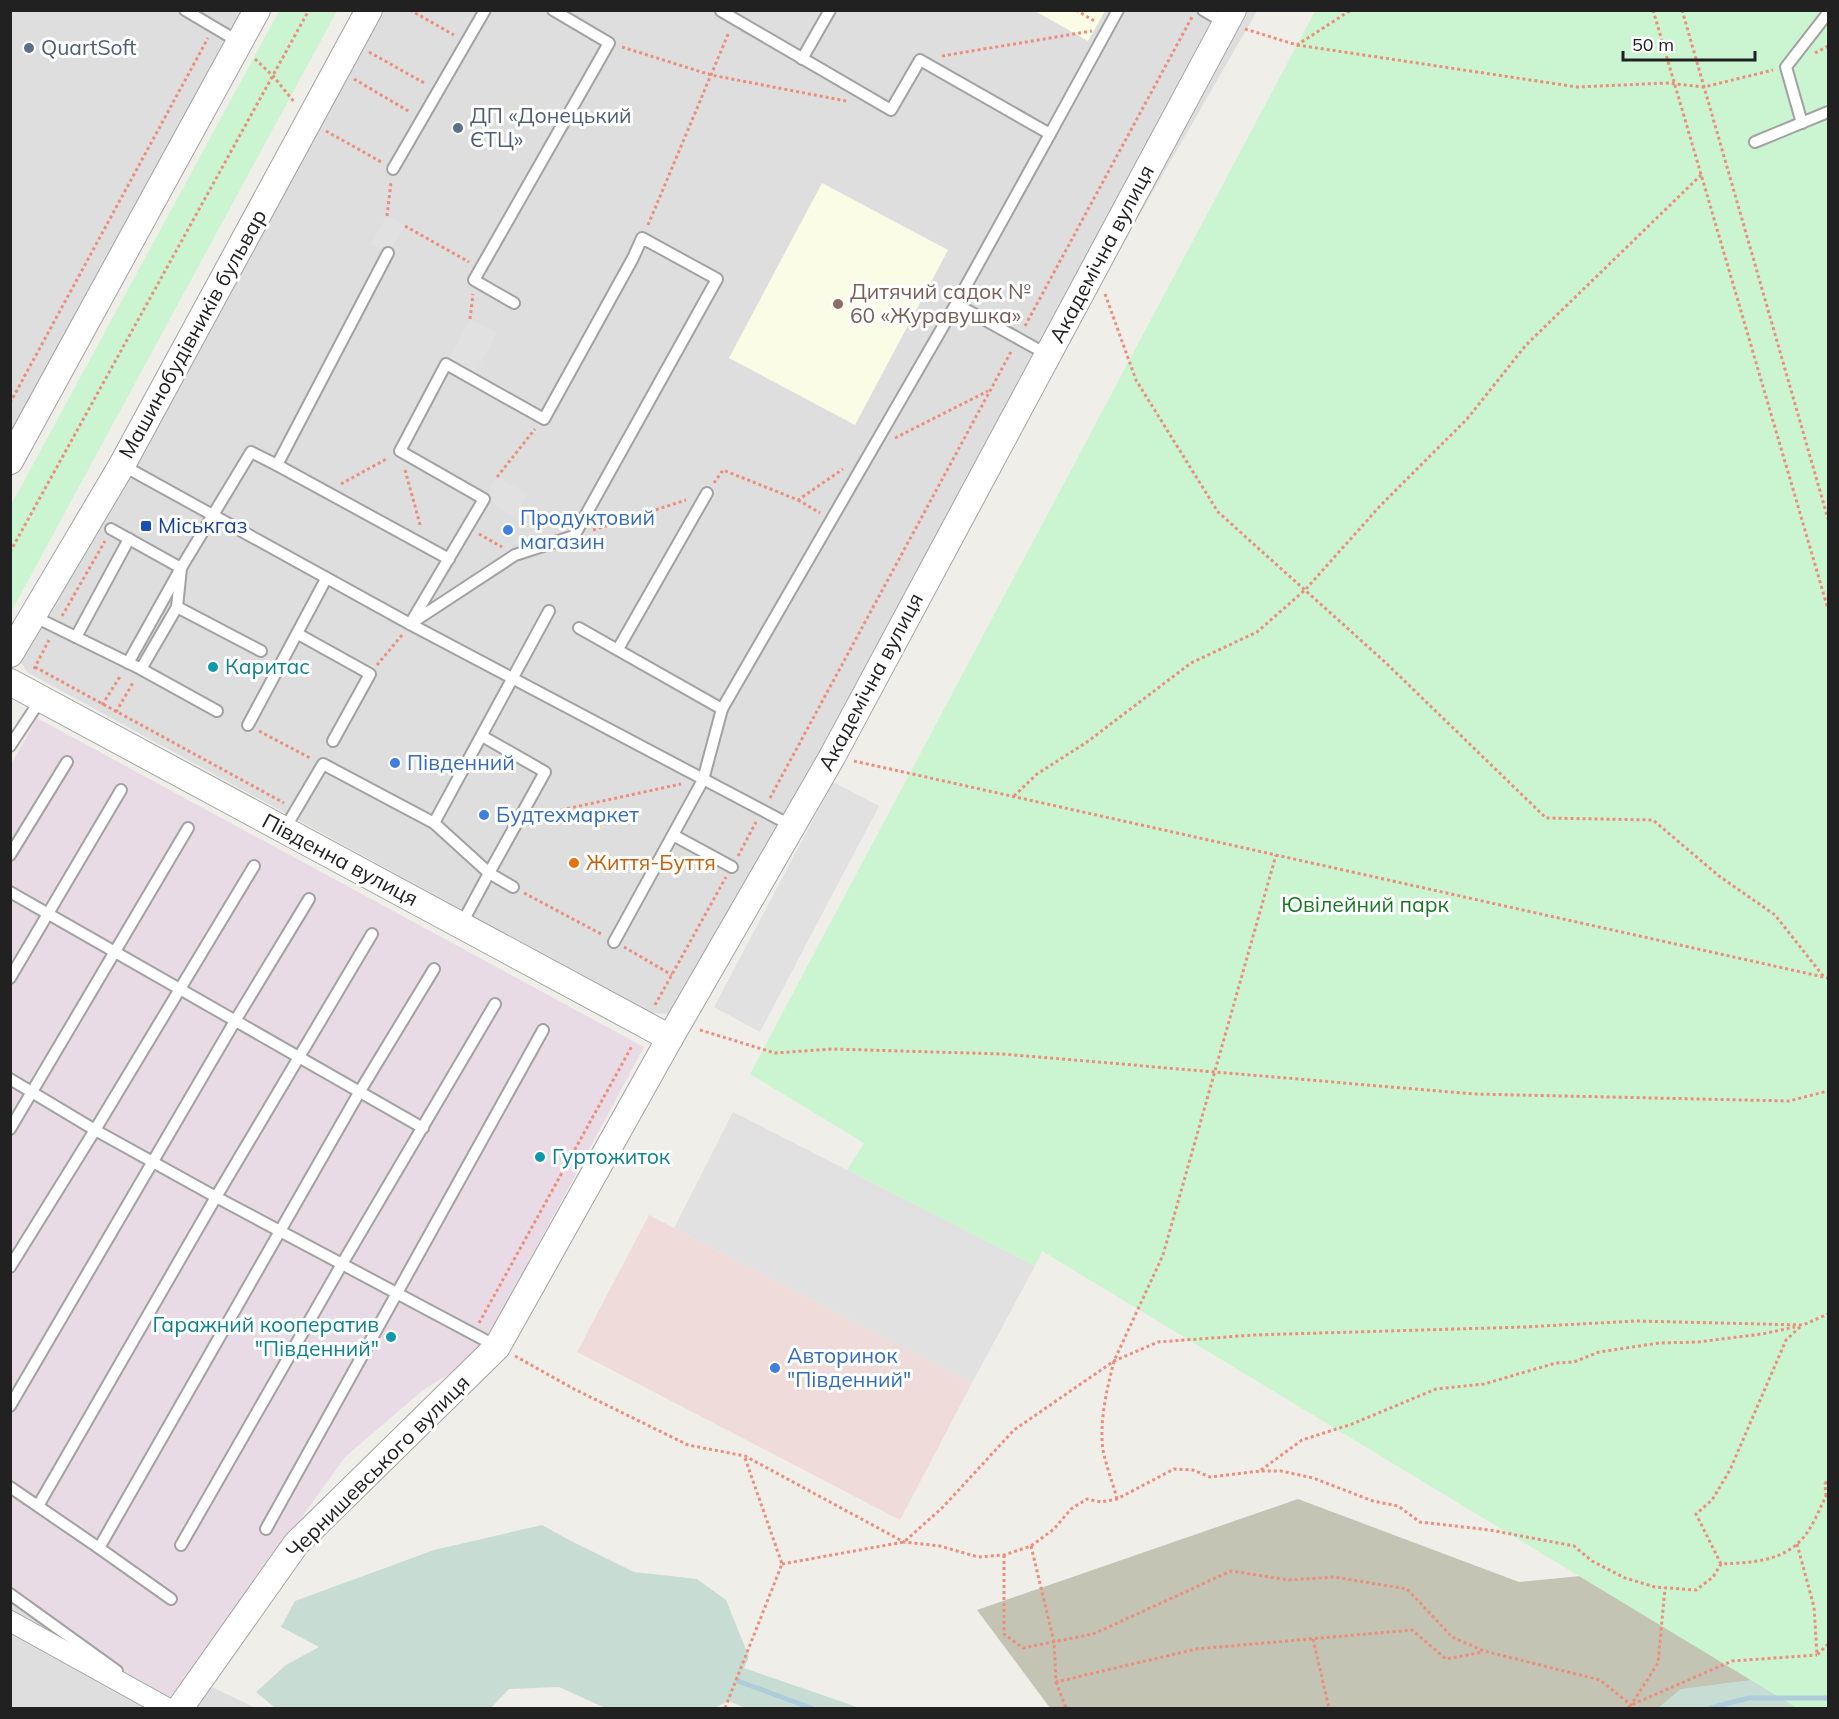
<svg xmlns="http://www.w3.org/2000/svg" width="1839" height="1719" viewBox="0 0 1839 1719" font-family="Mulish,sans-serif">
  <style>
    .residential { fill: #dfdede }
    .commercial { fill: #efdcda }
    .industrial { fill: #e9dbe6 }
    .education { fill: #fbfce6 }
    .construction { fill: #c4c4b5 }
    .wetland { fill: #c7ddd4 }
    .park { fill: #cbf5d0 }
    .parking { fill: #e1e1e1 }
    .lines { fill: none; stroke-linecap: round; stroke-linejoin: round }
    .stream { stroke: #aecdda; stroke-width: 5 }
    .service-casing { stroke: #a2a2a2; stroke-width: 14 }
    .minor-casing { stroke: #a2a2a2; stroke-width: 22 }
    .tertiary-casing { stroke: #a2a2a2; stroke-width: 28 }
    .path { stroke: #ed8e7d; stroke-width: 3; stroke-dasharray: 3 3; stroke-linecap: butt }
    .service { stroke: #fff; stroke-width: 10 }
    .minor { stroke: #fff; stroke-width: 20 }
    .tertiary { stroke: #fff; stroke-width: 26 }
    .service-dot { fill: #5c6f8a; stroke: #fff; stroke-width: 2 }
    .education-dot { fill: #8d6e63; stroke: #fff; stroke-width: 2 }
    .transit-dot { fill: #1a4fb4; stroke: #fff; stroke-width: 2 }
    .shop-dot { fill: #3f7fe0; stroke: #fff; stroke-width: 2 }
    .culture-dot { fill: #0f9aa8; stroke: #fff; stroke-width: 2 }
    .food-dot { fill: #e8710a; stroke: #fff; stroke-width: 2 }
    .labels { text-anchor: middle; stroke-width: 6; stroke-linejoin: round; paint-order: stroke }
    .service-label { font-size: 21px; fill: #4e5e75; stroke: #fff; text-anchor: start }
    .street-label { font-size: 21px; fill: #212121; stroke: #fff }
    .education-label { font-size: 21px; fill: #785e54; stroke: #fff; text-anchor: start }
    .shop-label { font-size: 21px; fill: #366cbe; stroke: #fff; text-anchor: start }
    .transit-label { font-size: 21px; fill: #164399; stroke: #fff; text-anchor: start }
    .culture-label { font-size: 21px; fill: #0d838f; stroke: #fff; text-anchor: start }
    .food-label { font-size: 21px; fill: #c56008; stroke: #fff; text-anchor: start }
    .park-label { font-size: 21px; fill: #177723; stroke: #fff }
  </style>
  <rect width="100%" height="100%" fill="#f0eee9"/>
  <g class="residential">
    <polygon points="11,11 241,11 11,452"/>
    <polygon points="371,11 1257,11 684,1006 669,1014 651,1013 27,672 20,660"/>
    <polygon points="11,1592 256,1708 11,1708"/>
  </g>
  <polygon class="commercial" points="649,1215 972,1383 900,1520 577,1352"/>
  <polygon class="industrial" points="37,718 644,1047 479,1355 422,1391 345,1457 172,1698 142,1686 11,1600 10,766"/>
  <g class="education">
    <polygon points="1035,11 1105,11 1088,41"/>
    <polygon points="822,183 948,250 855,425 729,358"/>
  </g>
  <polygon class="construction" points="1298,1499 1519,1582 1828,1552 1828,1649 1710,1708 1050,1708 977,1610"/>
  <g class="wetland">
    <polygon points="542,1525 571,1541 634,1572 697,1579 726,1600 749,1657 744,1668 860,1708 746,1708 728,1701 715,1708 605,1708 559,1687 509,1689 491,1708 275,1708 256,1692 286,1665 319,1647 281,1627 295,1601 434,1550"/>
    <polygon points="1821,1671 1828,1708 1658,1708 1681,1689"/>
  </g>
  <g class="park">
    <polygon points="279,11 337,11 11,612 11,505"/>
    <polygon points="1315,11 1828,11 1828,1708 1797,1708 1042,1251 1035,1266 847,1170 864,1143 750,1074"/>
  </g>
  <g class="parking">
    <polygon points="387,216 405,226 388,253 371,244"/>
    <polygon points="470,319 497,333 472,379 446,364"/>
    <polygon points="497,477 527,494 515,517 484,499"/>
    <polygon points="833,782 879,806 760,1032 714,1007"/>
    <polygon points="733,1112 1035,1266 972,1383 674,1228"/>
  </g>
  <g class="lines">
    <g class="stream">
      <polyline points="738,1681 811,1708"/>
      <polyline points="1710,1708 1749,1698 1828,1698"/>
    </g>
    <g class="service-casing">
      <g id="service">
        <polyline points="185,10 239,42"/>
        <polyline points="1203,10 1225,23"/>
        <polyline points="721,11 891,110 920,60 1050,134 1118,10"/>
        <polyline points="802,59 830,10"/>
        <polyline points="1802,123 1786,67 1828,13"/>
        <polyline points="1755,142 1828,112"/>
        <polyline points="393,169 485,10"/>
        <polygon points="642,238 717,279 574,536 515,555 410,624 484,499 400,451 446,364 544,419 633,258"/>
        <polyline points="514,303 474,280 609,43 553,10"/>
        <polyline points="956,304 1048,355"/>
        <polyline points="122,465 410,624 792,826"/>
        <polyline points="277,465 449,559"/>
        <polyline points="111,529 181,568 128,663"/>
        <polyline points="177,607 181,568 251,452 277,465 388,253"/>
        <polyline points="33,616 141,669 217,711"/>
        <polyline points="579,628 722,709 703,780 614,942"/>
        <polyline points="298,634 370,674 333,741"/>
        <polyline points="76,637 129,539"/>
        <polyline points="618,649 707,493"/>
        <polyline points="141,669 177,607 261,651"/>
        <polyline points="722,709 956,304 1050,134"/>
        <polyline points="248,725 326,579"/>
        <polyline points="10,746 41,699"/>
        <polyline points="434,823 549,611"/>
        <polyline points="284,830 323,764 434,823 489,873 545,772 482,736"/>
        <polyline points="673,835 732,867"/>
        <polyline points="10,855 67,762"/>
        <polyline points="10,892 423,1128"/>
        <polyline points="461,925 489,873 513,887"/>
        <polyline points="10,978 121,790"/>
        <polyline points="10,1079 95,1130 216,1197 496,1346"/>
        <polyline points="10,1129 188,828"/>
        <polyline points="10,1267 95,1130 254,866"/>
        <polyline points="10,1406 235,1021 309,899"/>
        <polyline points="10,1487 99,1548"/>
        <polyline points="38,1506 216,1197 372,934"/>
        <polyline points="266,1529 543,1030"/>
        <polyline points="181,1545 342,1264 495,1004"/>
        <polyline points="10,1594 117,1671"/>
        <polyline points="171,1599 99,1548 360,1091 434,969"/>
      </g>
    </g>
    <g class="minor-casing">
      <polyline id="minor" points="10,1621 167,1708"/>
    </g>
    <g class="tertiary-casing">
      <g id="tertiary">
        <polyline points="10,461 257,10"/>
        <polyline points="10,654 122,465 369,10"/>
        <polyline points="10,682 670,1038"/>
        <polyline points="180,1708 296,1544 497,1347 670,1038 832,757 1233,10"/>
      </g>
    </g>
    <g class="path">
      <polyline points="410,10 454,35"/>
      <polyline points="1076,10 1096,22"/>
      <polyline points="1653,10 1828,609"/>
      <polyline points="1682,10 1828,519"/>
      <polyline points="1245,29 1297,45 1351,10"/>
      <polyline points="1297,45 1577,87 1667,83 1704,87 1773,70"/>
      <polyline points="622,47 711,75 846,101"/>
      <polyline points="369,52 426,84"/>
      <polyline points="1815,53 1828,46"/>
      <polyline points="942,56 1092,31"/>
      <polyline points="255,59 273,76 295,103"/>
      <polyline points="354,79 410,112"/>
      <polyline points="326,131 383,163"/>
      <polyline points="387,216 391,182"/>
      <polyline points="648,225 729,32"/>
      <polyline points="405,226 469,262"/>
      <polyline points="1105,294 1136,380 1218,512 1385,662 1546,818 1653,820 1719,876 1775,915 1824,977"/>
      <polyline points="470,319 473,294"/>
      <polyline points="1025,326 1192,17"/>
      <polyline points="10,403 208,38"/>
      <polyline points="895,438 988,391"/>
      <polyline points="405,470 421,528"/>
      <polyline points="497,477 535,429"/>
      <polyline points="714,483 723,470 798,500 843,469"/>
      <polyline points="341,484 388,458"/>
      <polyline points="798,500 820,513"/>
      <polyline points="593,530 686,500"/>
      <polyline points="479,534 502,547"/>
      <polyline points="10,552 309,10"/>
      <polyline points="62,616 105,541"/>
      <polyline points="377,665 402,635"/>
      <polyline points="35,667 284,803"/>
      <polyline points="34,669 49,640"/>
      <polyline points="102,705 121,675"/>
      <polyline points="116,712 134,681"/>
      <polyline points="259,731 312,759"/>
      <polyline points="854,761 1828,978"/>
      <polyline points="1014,796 1037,774 1087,742 1191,663 1257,632 1305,590 1380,506 1467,419 1526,345 1702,174"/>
      <polyline points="770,798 1012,350"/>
      <polyline points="538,815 681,784"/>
      <polyline points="738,856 756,822"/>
      <polyline points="524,893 603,935"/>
      <polyline points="624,947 672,975"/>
      <polyline points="655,1005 726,877"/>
      <polyline points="700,1030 775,1053 832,1049 1003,1054 1474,1094 1789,1101 1828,1091"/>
      <polyline points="479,1323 632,1046"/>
      <path d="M 515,1356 L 574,1389 L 688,1445 L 745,1456 L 904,1542 L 940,1546 L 978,1557 L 1004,1555 L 1031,1546 L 1054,1529 L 1071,1509 L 1087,1499 L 1101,1502 L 1117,1499 L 1174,1469 L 1193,1470 L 1210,1477 L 1260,1471 L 1281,1471 L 1313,1478 L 1373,1501 L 1398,1506 L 1420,1522 L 1490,1530 L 1574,1546 L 1592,1561 L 1625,1578 L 1655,1587 L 1696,1590 L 1713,1577 L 1721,1564 C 1746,1563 1777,1562 1797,1544 C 1811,1532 1818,1512 1826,1496 L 1828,1496"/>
      <polyline points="1261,1470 1302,1440 1352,1424 1436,1389 1484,1384 1556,1363 1574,1362 1599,1352 1659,1343 1698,1342 1762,1334 1795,1327"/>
      <polyline points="1826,1496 1825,1484 1828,1480"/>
      <path d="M 1117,1499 C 1113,1483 1106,1466 1103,1450 C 1099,1421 1107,1389 1114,1361 L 1163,1255 L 1276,855"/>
      <polyline points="1797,1544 1814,1607 1817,1655 1828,1644"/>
      <polyline points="1031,1546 1054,1642 1056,1682 1196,1649 1412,1630 1446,1659 1483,1652"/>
      <polyline points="1004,1555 1004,1634 1023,1648 1093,1634 1231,1571 1289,1580 1335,1577 1407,1589 1452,1637 1484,1651 1600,1680 1631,1705 1658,1663 1665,1588"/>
      <polyline points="782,1564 904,1542 943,1507 1014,1430 1114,1361 1158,1342 1253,1335 1524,1327 1636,1321 1803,1325 1828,1314"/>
      <polyline points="1721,1564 1696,1514 1712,1500 1730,1470 1786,1340 1801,1326"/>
      <polyline points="1313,1639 1329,1708"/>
      <polyline points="1056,1682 1066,1708"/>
      <polyline points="725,1708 782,1564 745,1458"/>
      <polyline points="1628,1708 1631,1705 1732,1661 1817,1655"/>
    </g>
    <use href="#service" class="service"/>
    <use href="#minor" class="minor"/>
    <use href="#tertiary" class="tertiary"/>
  </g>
  <g class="service-dot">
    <circle cx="29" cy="48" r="6"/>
    <circle cx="458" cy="128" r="6"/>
  </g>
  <circle class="education-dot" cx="838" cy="304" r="6"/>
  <rect class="transit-dot" x="140" y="520" width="12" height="12" rx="3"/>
  <g class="shop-dot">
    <circle cx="508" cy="530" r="6"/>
    <circle cx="395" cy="763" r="6"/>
    <circle cx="484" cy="815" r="6"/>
    <circle cx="775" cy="1368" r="6"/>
  </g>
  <g class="culture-dot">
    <circle cx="213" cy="667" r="6"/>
    <circle cx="540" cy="1157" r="6"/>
    <circle cx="391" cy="1337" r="6"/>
  </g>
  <circle class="food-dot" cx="574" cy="863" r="6"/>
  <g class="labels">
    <g class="service-label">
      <text x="41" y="55">QuartSoft</text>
      <text x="470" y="123">ДП «Донецький<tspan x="470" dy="24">ЄТЦ»</tspan></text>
    </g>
    <g class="street-label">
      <text transform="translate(1102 254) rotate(-62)" y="7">Академічна вулиця</text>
      <text transform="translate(193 334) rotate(-61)" y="7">Машинобудівників бульвар</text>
      <text transform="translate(871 682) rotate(-62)" y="7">Академічна вулиця</text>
      <text transform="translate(340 860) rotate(28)" y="7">Південна вулиця</text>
      <text transform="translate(378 1467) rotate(-45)" y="7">Чернишевського вулиця</text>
    </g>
    <g class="education-label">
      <text x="850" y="299">Дитячий садок №<tspan x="850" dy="24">60 «Журавушка»</tspan></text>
    </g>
    <g class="shop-label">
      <text x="520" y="525">Продуктовий<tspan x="520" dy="24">магазин</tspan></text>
      <text x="407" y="770">Південний</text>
      <text x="496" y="822">Будтехмаркет</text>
      <text x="787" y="1363">Авторинок<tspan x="787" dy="24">"Південний"</tspan></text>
    </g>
    <g class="transit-label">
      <text x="158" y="533">Міськгаз</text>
    </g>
    <g class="culture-label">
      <text x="225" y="674">Каритас</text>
      <text x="552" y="1164">Гуртожиток</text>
      <text x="379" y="1332" text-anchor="end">Гаражний кооператив<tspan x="379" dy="24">"Південний"</tspan></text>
    </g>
    <g class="food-label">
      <text x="586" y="870">Життя-Буття</text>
    </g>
    <g class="park-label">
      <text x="1365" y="912">Ювілейний парк</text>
    </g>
  </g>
  <rect width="1839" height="1719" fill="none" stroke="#212121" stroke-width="24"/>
  <path d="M1623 51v9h132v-9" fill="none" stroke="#212121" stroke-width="3"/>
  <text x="1632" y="51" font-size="18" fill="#212121" stroke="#ffffff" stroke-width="4.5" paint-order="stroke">50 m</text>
</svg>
